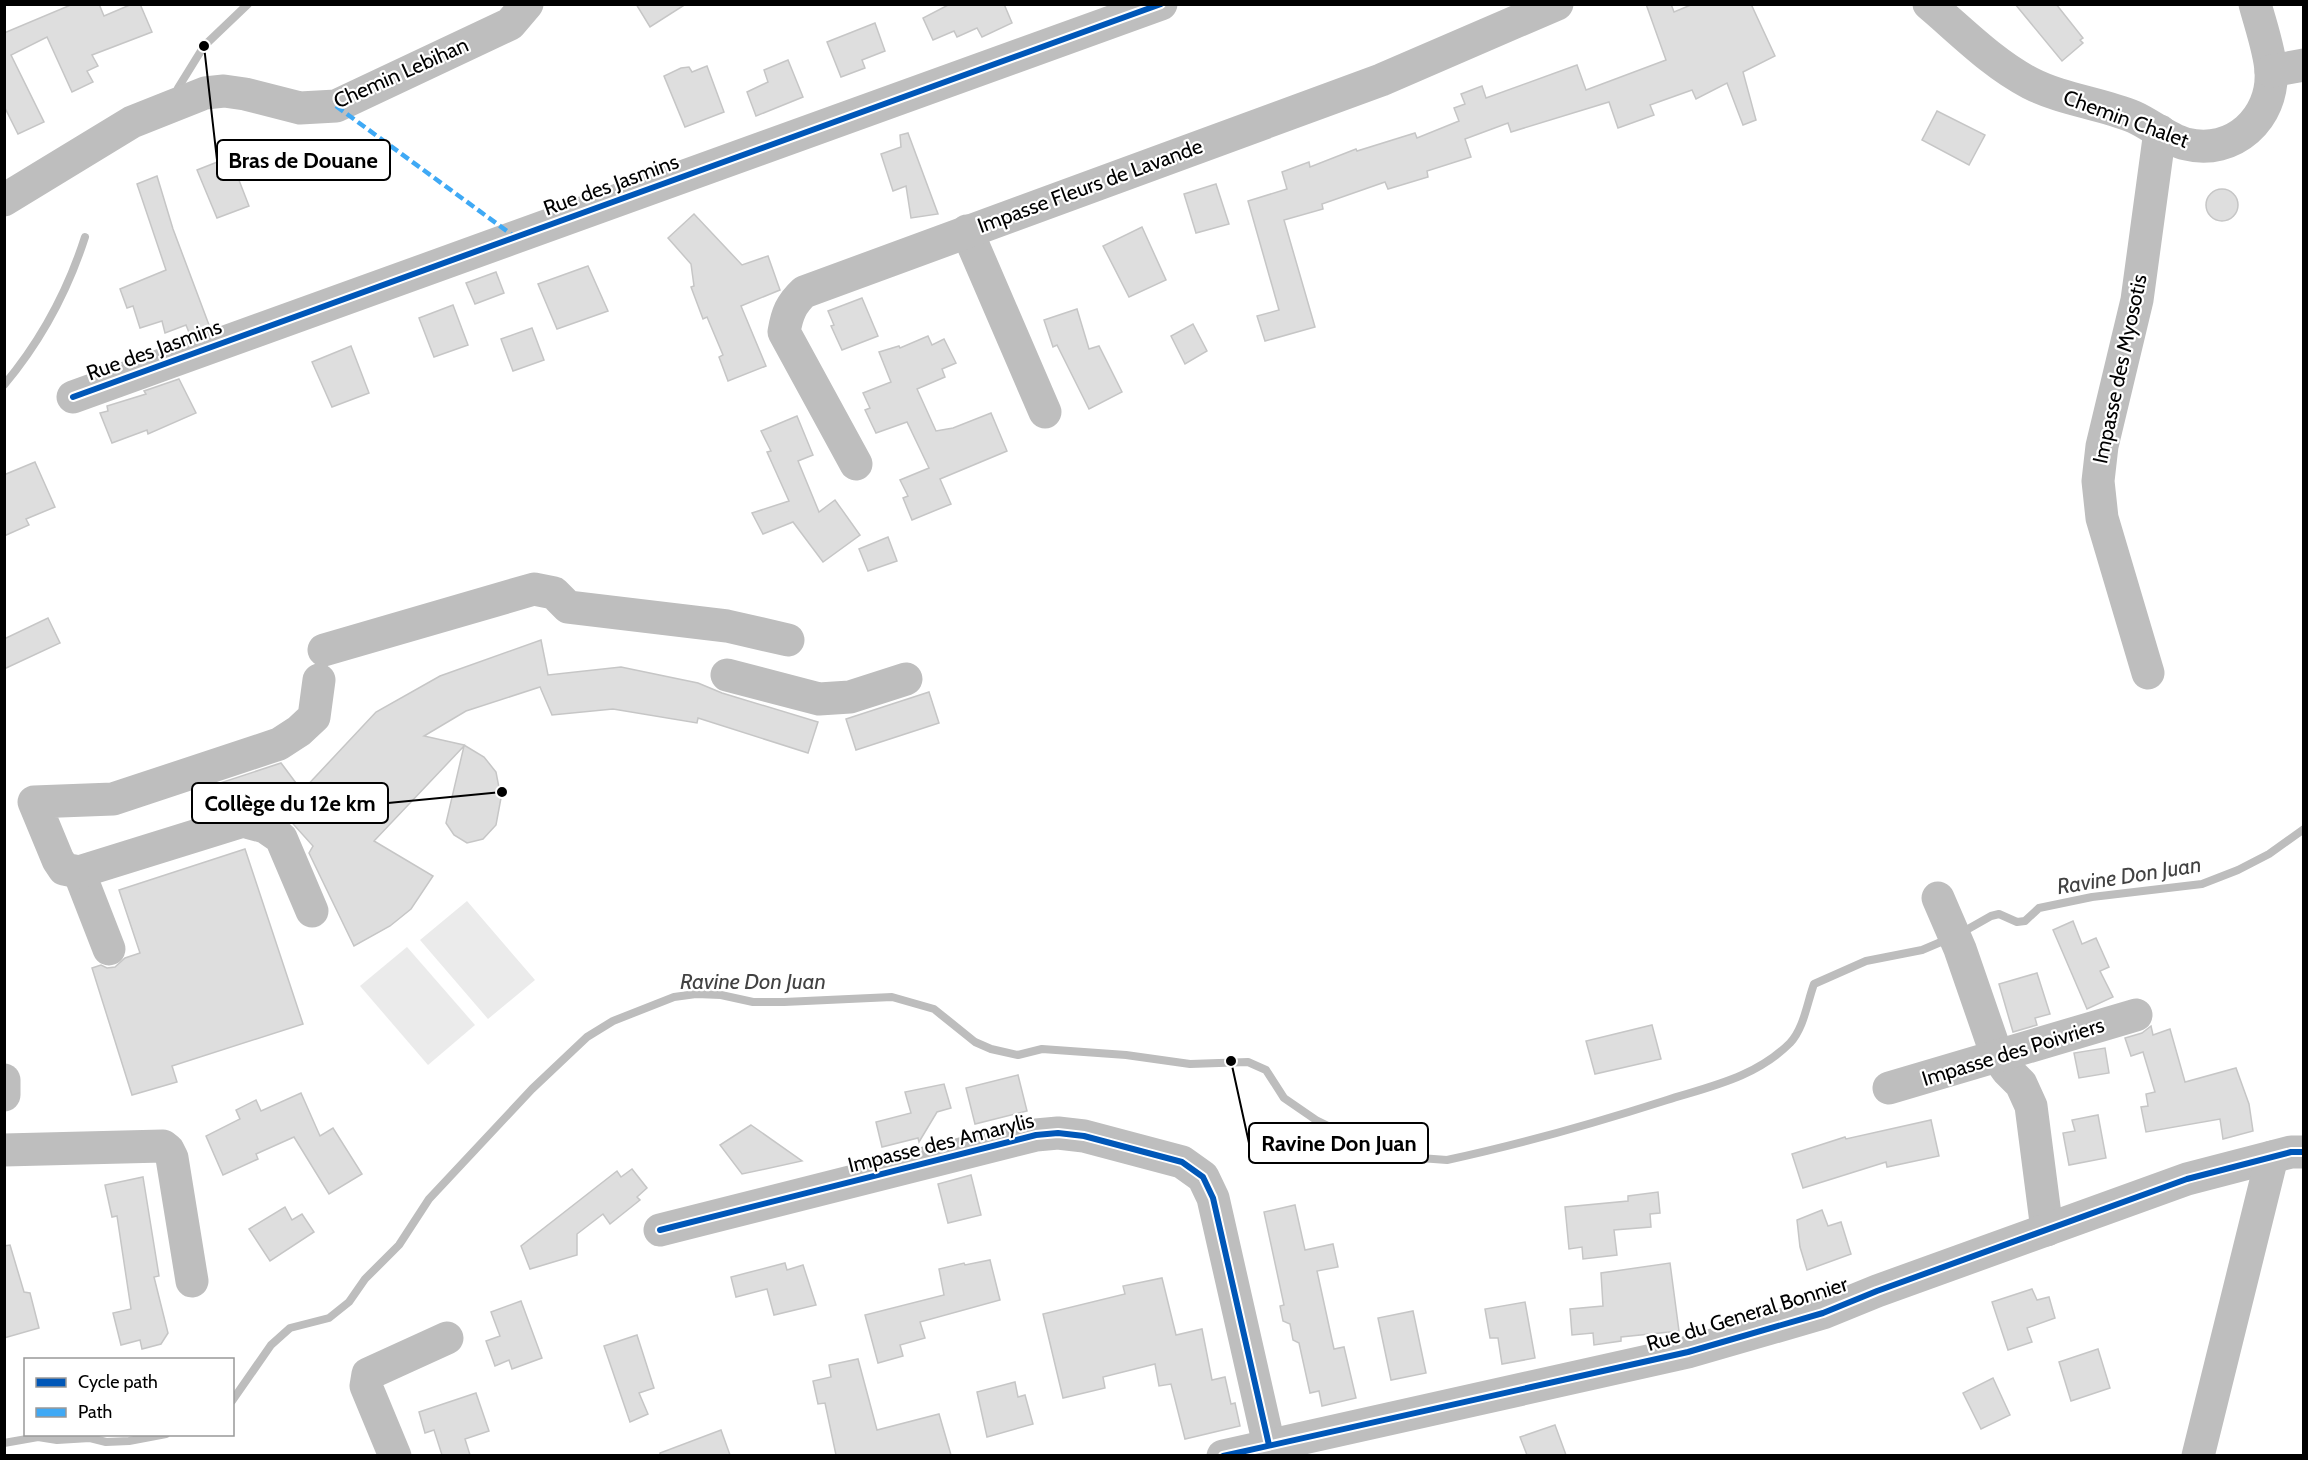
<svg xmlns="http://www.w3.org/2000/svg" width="2308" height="1460" viewBox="0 0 2308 1460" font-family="Cabin,sans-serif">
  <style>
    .pitch { fill: #ebebeb }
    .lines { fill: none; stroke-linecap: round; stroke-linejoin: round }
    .stream { stroke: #bdbdbd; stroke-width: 8 }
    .building { fill: #dedede; stroke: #c6c6c6; stroke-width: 1.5 }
    .minor { stroke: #bebebe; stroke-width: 33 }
    .major { stroke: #bebebe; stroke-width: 33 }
    .quiet { stroke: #3fa9f5; stroke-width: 4.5; stroke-dasharray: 9 4.5; stroke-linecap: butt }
    .cycleway-casing { stroke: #fff; stroke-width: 10 }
    .cycleway { stroke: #0057b8; stroke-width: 6 }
    .labels { text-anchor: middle; stroke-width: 4.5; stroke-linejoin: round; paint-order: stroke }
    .street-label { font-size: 21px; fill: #000; stroke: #fff }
    .water-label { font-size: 22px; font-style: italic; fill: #424242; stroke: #fff }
    .leader { fill: none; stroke: #000; stroke-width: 2 }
    .callout-dot { fill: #000; stroke: #fff; stroke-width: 2 }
    .callout { fill: #fff; stroke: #000; stroke-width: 2 }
    .callout-label { font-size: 22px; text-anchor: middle; font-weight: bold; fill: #000 }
  </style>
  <rect width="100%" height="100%" fill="#fff"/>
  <g class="pitch">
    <polygon points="467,901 535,980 488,1019 420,940"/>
    <polygon points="407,947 475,1025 428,1065 360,986"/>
  </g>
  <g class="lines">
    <g class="stream">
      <polyline points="178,88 204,46 248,4"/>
      <path d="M 4,385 C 40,342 68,290 85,237"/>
      <polyline points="1961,933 1991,916 1999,914 2017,922 2025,921 2039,908 2092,897 2202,884 2238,870 2269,854 2304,829"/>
      <path d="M 232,1401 L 271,1345 L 290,1328 L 329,1318 L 349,1302 L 365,1279 L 399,1245 L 429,1199 L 532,1089 L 587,1037 L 613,1021 L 674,997 L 696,994 L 721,995 L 753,1002 L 784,1002 L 892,997 L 934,1009 L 975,1042 L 991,1049 L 1018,1055 L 1042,1049 L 1126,1055 L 1190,1064 L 1248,1062 L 1266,1070 L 1284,1098 L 1316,1120 L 1377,1150 L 1420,1158 L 1447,1160 C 1522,1144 1595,1123 1667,1100 C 1712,1086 1756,1077 1790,1043 C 1804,1028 1807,1003 1814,984 L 1866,961 L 1922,950 L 1948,939"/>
      <polyline points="4,1443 38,1437 57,1440 90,1438 106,1442 129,1441 166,1434"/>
    </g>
  </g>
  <g class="building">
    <polygon points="73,4 99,4 104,16 132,4 140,4 152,32 92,55 98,66 87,71 93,82 72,92 47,37 11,55 44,122 18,134 4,106 4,33"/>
    <polygon points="636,4 686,4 650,27"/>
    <polygon points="950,4 1004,4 1012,23 982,37 977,28 957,37 954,31 933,40 923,18"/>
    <polygon points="1646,4 1671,4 1674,12 1693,4 1751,4 1775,56 1743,72 1756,120 1743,125 1727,83 1696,99 1692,90 1650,105 1654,115 1618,128 1609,102 1511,132 1508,123 1465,139 1471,157 1427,171 1428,177 1388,189 1385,182 1322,204 1323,209 1284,220 1315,327 1265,341 1257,316 1279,310 1248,201 1287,189 1282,172 1309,162 1310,167 1356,149 1357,151 1415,133 1417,138 1459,121 1454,108 1465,104 1461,94 1482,86 1486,98 1577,65 1586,90 1666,60"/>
    <polygon points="2015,4 2056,4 2083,38 2080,40 2083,43 2062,61"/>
    <polygon points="875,23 885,51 862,60 865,68 841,77 827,42"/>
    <polygon points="788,60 803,97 756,116 747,92 768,82 764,70"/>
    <polygon points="707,66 724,112 685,127 664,76 681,68 689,67 692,72"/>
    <polygon points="1937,111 1985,135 1969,165 1922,140"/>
    <polygon points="908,133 938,214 911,218 906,186 893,191 881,154 901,147 900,135"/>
    <polygon points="230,157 249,206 217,218 197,170"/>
    <polygon points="157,176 173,229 209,325 210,328 190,335 186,325 165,333 162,321 140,328 133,306 127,308 120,289 166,270 137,184"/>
    <polygon points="1216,184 1229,224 1196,233 1184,194"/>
    <circle cx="2222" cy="205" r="16"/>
    <polygon points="694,214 742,265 768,256 780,290 741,306 766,366 728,381 719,357 723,355 707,317 703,319 691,287 694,286 691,264 668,238"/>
    <polygon points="1142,227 1166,280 1129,297 1103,246"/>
    <polygon points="588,266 608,311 557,329 538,284"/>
    <polygon points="496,272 504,293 475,304 466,283"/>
    <polygon points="862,298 878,336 842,350 831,326 834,325 828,311"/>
    <polygon points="453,305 468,345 434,357 419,318"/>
    <polygon points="1077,309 1089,349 1099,346 1122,392 1089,409 1057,345 1053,347 1044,320"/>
    <polygon points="1193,324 1207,351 1185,364 1171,336"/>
    <polygon points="532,328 544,360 513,371 501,339"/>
    <polygon points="928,336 932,345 944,339 956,363 942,369 945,377 917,389 936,431 953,428 991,413 1007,451 940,479 951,504 912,520 903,498 908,496 900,480 929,468 907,422 876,433 865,410 870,408 863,393 891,382 879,352 899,346 900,348"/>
    <polygon points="351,346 369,393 332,407 312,362"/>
    <polygon points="179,379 196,413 148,434 147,430 112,443 100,413 108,411 107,406 146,394 144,391"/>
    <polygon points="797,416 813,455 798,461 819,512 835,500 860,535 823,562 793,522 763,534 752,513 789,501 767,452 771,451 761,431"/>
    <polygon points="35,462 55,507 26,519 29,525 4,536 4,472 6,474"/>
    <polygon points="888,537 897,561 868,571 859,549"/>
    <polygon points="48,618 60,643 4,669 4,639"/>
    <polygon points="541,640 548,675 621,667 698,683 722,693 818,722 808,753 698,718 697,723 613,709 552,715 540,687 466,711 424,736 464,745 484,757 496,772 501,798 496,825 483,839 467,843 454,835 446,823 464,746 374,841 433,876 411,909 390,926 354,946 309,853 313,846 268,796 208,811 202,789 281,763 302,791 376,712 440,676"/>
    <polygon points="929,692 939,723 856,750 846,719"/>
    <polygon points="245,849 303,1024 172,1066 177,1082 132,1095 92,968 101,965 107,968 115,967 125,958 140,953 119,890"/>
    <polygon points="2073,921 2082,944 2096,938 2109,967 2100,971 2113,997 2087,1009 2053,930"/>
    <polygon points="2037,973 2050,1014 2035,1018 2037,1025 2013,1032 1999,984"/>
    <polygon points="1652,1025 1661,1059 1595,1074 1586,1041"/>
    <polygon points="2151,1026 2153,1035 2170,1029 2185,1082 2236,1068 2249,1104 2253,1131 2223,1139 2220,1119 2146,1132 2141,1107 2148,1106 2146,1094 2155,1092 2143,1052 2131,1056 2125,1038 2142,1033"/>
    <polygon points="2105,1048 2109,1073 2079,1078 2074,1053"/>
    <polygon points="1018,1075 1027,1111 975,1124 966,1088"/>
    <polygon points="944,1084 951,1108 937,1112 919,1142 918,1138 882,1147 876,1122 911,1113 905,1092"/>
    <polygon points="301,1093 320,1136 333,1128 362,1174 329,1194 294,1137 256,1154 258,1159 223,1175 206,1136 240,1119 236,1110 256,1100 261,1111"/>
    <polygon points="2098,1115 2106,1158 2069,1165 2063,1133 2075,1131 2072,1120"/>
    <polygon points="1931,1120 1939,1156 1887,1167 1886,1162 1803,1188 1792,1154 1845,1137 1846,1139"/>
    <polygon points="751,1125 802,1161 742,1174 720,1145"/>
    <polygon points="632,1169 647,1188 637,1197 640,1200 610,1224 603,1214 577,1234 577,1255 530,1269 521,1246 617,1171 621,1177"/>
    <polygon points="971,1175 981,1215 948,1223 938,1184"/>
    <polygon points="143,1177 159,1276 154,1277 168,1333 161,1344 142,1349 140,1340 121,1345 113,1313 131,1309 117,1216 112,1217 105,1185"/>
    <polygon points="1658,1192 1660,1213 1650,1214 1651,1227 1614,1230 1617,1255 1583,1259 1582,1247 1569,1249 1565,1207 1628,1201 1628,1196"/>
    <polygon points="1295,1205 1305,1250 1333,1244 1338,1267 1317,1271 1334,1349 1344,1347 1356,1398 1322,1406 1319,1391 1310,1393 1299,1343 1293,1340 1290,1324 1283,1321 1280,1306 1284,1305 1264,1212"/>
    <polygon points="285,1207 292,1220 302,1214 314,1232 270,1261 249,1229"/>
    <polygon points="1822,1210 1828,1226 1841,1222 1851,1254 1807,1270 1800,1247 1797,1220"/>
    <polygon points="10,1245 24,1292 30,1293 39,1328 4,1338 4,1246"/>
    <polygon points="990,1260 1000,1300 920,1322 925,1338 900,1345 903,1356 878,1363 865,1315 944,1295 939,1269 964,1263 965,1265"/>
    <polygon points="785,1263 787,1270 803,1265 816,1305 774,1315 767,1289 736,1297 731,1277"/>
    <polygon points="1670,1263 1679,1331 1621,1337 1621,1341 1594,1345 1593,1333 1572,1335 1570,1309 1603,1306 1601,1273"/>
    <polygon points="1162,1278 1176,1335 1202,1329 1212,1380 1225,1377 1231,1404 1235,1403 1240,1426 1185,1439 1171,1384 1159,1386 1155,1364 1103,1377 1105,1388 1063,1398 1043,1314 1125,1294 1123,1286"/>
    <polygon points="2032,1289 2037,1300 2049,1297 2055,1318 2027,1328 2032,1342 2008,1350 1992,1302"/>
    <polygon points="521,1301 542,1358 512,1369 509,1360 495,1366 486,1341 500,1336 491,1312"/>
    <polygon points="1525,1302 1535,1358 1502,1364 1498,1338 1490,1338 1485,1309"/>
    <polygon points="1413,1311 1426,1373 1391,1380 1378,1318"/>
    <polygon points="637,1335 654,1388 639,1393 648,1414 630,1422 604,1346"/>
    <polygon points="2098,1349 2110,1388 2071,1401 2059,1362"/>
    <polygon points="858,1359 877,1430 939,1414 951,1455 836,1455 825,1403 818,1404 813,1381 831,1377 829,1365"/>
    <polygon points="1993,1378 2010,1415 1981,1429 1963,1393"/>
    <polygon points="1015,1382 1018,1397 1025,1395 1033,1424 987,1437 977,1392"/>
    <polygon points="476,1393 489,1431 465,1439 470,1455 442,1455 434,1430 425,1433 419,1412"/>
    <polygon points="1555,1425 1566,1455 1527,1455 1520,1437"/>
    <polygon points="721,1430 730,1455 660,1455 660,1453"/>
  </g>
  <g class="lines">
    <g class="minor">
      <path d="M 1929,4 C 1961,31 1993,64 2030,83 C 2063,100 2100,103 2134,117 C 2150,124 2169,140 2186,144 C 2233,156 2274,118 2271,71 C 2270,52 2260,23 2255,4"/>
      <polyline points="2271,71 2304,65"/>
      <polyline points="4,200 132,122 205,93 224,91 245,94 300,108 336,106 510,24 527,4"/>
      <polyline points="967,231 1045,412"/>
      <polyline points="73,397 1161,4"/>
      <path d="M 856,464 L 784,332 C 787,314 791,304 804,292 L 1381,80 L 1557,4"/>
      <polyline points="324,650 534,589 554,593 568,607 727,626 788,640"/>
      <polyline points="2148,673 2102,518 2098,481 2102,446 2137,300 2160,131"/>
      <polyline points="727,675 819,699 850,697 906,679"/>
      <polyline points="79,872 109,949"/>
      <polyline points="1938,898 1960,949 1997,1056 2007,1070 2021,1084 2031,1106 2047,1230"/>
      <polyline points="312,911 281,838 265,827 243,821 79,872 64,869 58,860 34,802 113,799 279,744 299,731 314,717 319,680"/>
      <polyline points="1889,1088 2136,1015"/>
      <polyline points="4,1150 163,1146 168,1150 172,1158 192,1281"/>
      <polyline points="660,1230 1036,1135 1058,1133 1084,1136 1182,1162 1203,1177 1213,1198 1269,1445"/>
      <polyline points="395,1456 366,1386 368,1374 447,1338"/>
      <polyline points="1223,1456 1688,1352 1823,1313 1877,1291 2187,1179 2291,1152 2304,1152"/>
      <polyline points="2198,1456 2272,1157"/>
    </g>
    <polyline class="major" points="4,1080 4,1095"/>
    <polyline class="quiet" points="336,106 515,237"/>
    <g class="cycleway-casing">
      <g id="cycleway">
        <polyline points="73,397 1161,4"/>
        <polyline points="660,1230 1036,1135 1058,1133 1084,1136 1182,1162 1203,1177 1213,1198 1269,1445"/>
        <polyline points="1223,1456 1688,1352 1823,1313 1877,1291 2187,1179 2291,1152 2304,1152"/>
      </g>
    </g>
    <use href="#cycleway" class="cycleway"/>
  </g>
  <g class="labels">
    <g class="street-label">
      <text transform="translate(401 73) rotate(-24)" y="7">Chemin Lebihan</text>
      <text transform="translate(2126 119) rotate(20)" y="7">Chemin Chalet</text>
      <text transform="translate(611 185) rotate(-20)" y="7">Rue des Jasmins</text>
      <text transform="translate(1090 186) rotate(-20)" y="7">Impasse Fleurs de Lavande</text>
      <text transform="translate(154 350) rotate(-20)" y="7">Rue des Jasmins</text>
      <text transform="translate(2120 369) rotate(-78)" y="7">Impasse des Myosotis</text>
      <text transform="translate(2013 1052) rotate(-17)" y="7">Impasse des Poivriers</text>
      <text transform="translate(941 1143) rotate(-14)" y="7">Impasse des Amarylis</text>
      <text transform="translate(1747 1314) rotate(-17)" y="7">Rue du General Bonnier</text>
    </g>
    <g class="water-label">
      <text transform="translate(2129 875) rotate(-9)" y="8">Ravine Don Juan</text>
      <text x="753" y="989">Ravine Don Juan</text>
    </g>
  </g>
  <path class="leader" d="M204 46L217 160M502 792L388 803M1231 1061L1249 1143"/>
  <g class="callout-dot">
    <circle cx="204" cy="46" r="6"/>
    <circle cx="502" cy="792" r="6"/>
    <circle cx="1231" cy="1061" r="6"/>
  </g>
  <g class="callout">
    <rect x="217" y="140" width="173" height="40" rx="6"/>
    <rect x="192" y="783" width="196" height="40" rx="6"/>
    <rect x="1249" y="1123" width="179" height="40" rx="6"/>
  </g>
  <g class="callout-label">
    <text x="303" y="168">Bras de Douane</text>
    <text x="290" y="811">Collège du 12e km</text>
    <text x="1339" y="1151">Ravine Don Juan</text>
  </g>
  <rect width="2308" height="1460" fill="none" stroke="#000000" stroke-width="12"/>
  <rect x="24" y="1358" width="210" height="78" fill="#ffffff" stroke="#999999" stroke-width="1.5"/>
  <rect x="36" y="1378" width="30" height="9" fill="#0057b8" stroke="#999999" stroke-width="1.5"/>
  <text x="78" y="1388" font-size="18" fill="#000000">Cycle path</text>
  <rect x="36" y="1408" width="30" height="9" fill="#3fa9f5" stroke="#999999" stroke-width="1.5"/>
  <text x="78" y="1418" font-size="18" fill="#000000">Path</text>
</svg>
